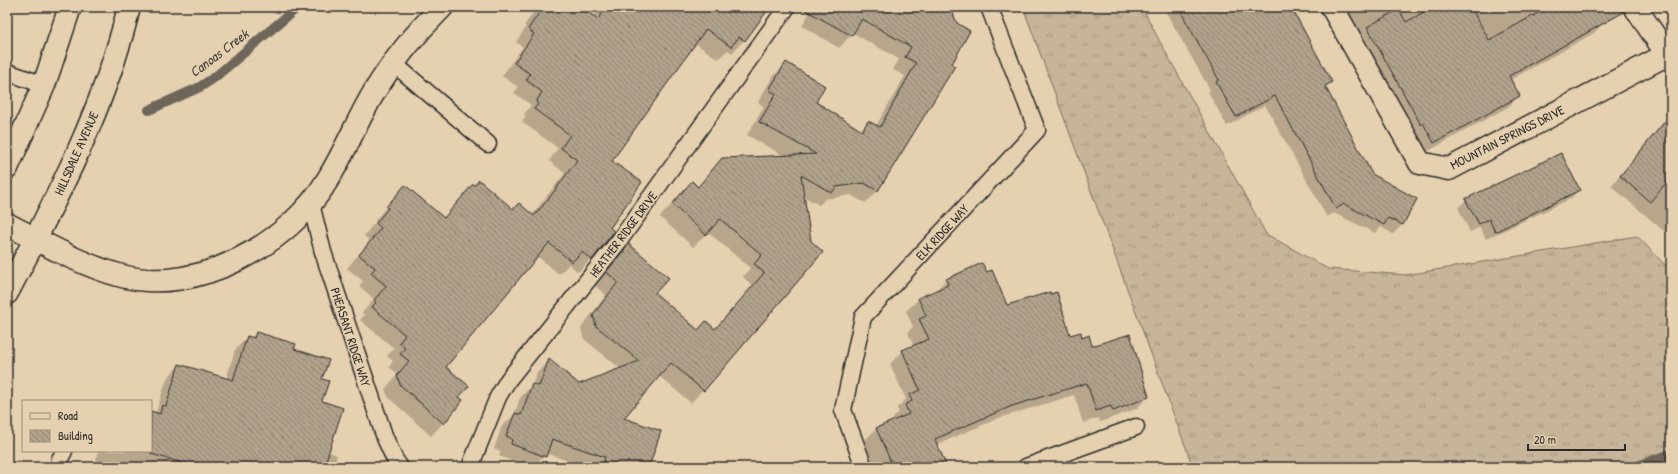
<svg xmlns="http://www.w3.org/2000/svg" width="1678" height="474" viewBox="0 0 1678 474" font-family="'Patrick Hand',sans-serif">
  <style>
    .grass { fill: url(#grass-tufts); stroke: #797062 }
    .shadow { fill: #0003; fill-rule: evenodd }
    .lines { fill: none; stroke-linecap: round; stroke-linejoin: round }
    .stream { stroke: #6e665a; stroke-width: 10 }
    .building { fill: url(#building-back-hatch); stroke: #2b2b2b }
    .service-casing { stroke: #2b2b2b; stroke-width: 19 }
    .minor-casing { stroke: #2b2b2b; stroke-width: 25 }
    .secondary-casing { stroke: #2b2b2b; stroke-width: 25 }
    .service { stroke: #e5d0af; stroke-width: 16 }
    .minor { stroke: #e5d0af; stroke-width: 22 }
    .secondary { stroke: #e5d0af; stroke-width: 22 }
    .labels { text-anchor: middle; stroke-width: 3; stroke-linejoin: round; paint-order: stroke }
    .street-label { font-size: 13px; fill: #2b2b2b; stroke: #e5d0af }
    .water-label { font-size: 14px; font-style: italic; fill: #413f3b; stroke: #e5d0af }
  </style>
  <defs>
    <pattern id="grass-tufts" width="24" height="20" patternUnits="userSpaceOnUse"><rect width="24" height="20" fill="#c7b599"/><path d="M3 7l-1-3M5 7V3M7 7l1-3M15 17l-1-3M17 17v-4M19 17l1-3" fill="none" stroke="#a2937d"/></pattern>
    <pattern id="building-back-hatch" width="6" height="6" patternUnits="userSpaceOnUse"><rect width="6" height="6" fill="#b1a28b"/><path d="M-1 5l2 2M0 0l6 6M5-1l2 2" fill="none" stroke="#908472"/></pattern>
  </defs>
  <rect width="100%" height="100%" fill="#e5d0af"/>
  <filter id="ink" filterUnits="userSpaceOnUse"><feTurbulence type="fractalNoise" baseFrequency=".025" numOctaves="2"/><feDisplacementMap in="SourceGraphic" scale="8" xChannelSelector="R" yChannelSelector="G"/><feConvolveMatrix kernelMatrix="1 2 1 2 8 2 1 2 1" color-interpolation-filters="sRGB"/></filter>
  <g filter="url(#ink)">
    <polygon class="grass" points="1023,7 1142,7 1159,40 1266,234 1328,269 1406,275 1637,236 1671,271 1671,467 1193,467"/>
    <g class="shadow">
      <polygon points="537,7 578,7 593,17 601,7 749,7 744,40 732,53 728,50 718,59 695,43 611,161 609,228 613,232 591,259 578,272 569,264 559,274 537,256 445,367 458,397 443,423 431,436 388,397 385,389 398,374 389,367 393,361 387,356 394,348 360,320 365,315 362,313 374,299 359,286 363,281 347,268 370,241 364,236 376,221 375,220 405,186 443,218 473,185 513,210 532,215 565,173 549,161 558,148 522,122 526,117 524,115 531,105 514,93 518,87 502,76 523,47 516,42 526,27 524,26"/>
      <polygon points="813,7 949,7 878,191 865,203 851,195 825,199 819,205 803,196 810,242 822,252 691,403 659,376 622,418 647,467 585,467 546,453 534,467 528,467 499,456 501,451 494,449 502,426 514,415 520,398 532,385 537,373 549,360 579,386 621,369 584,339 581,328 606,295 594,285 629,245 654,293 698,331 714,330 753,286 743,277 750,268 708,232 693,247 660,217 692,183 696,191 723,159 786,157 747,135 764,107 758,102 773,76 786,64 814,102 860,131 868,122 876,126 905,76 893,70 899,59 853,33 839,48 802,26"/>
      <polygon points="1163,7 1292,7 1331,82 1325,88 1371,175 1416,199 1402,225 1393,234 1381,227 1375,233 1334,213 1327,217 1265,105 1227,126 1208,92 1210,90"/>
      <polygon points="1339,7 1598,7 1605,21 1594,33 1510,80 1519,96 1508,107 1423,154"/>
      <polygon points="1671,113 1671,237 1611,186"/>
      <polygon points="1579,190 1570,199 1486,239 1480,227 1470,232 1458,208 1466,200"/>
      <path d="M 946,280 L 1070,336 L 1081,339 L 1148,397 L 1136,409 L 1100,422 L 1099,418 L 1083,423 L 1074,395 L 999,418 L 936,445 L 942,467 L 875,467 L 864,441 L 876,429 L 894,421 L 893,418 L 899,412 L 897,408 L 906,399 L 890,364 L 903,351 L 914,347 L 908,332 L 913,327 L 906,311 L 919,299 L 934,292 ZM 919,303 L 922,303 L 929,320 L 927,321 Z"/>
      <polygon points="256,333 293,349 321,380 321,402 328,452 337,455 333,467 94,467 98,452 96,451 151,451 151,412 156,412 167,378 179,365 226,379 235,350 247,337 251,338"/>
    </g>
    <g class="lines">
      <g class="stream">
        <polyline points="149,110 200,87 215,77 298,7"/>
        <polyline points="1635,467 1671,454"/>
      </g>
    </g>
    <g class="building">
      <polygon points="543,7 580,7 598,19 607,7 770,7 745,41 739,37 731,47 706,29 612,161 642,182 610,228 614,231 592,260 582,252 572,262 549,243 446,367 469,386 459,397 463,400 444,424 400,385 397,375 409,361 400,354 405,348 399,343 405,335 372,307 376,302 374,300 386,286 371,273 375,268 359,255 381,228 376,223 388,208 386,207 405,185 444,218 473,184 475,185 479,180 513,209 519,203 534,216 553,193 577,160 561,148 570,135 534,109 538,104 536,102 542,92 526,80 530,74 514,63 534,34 528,29"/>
      <polygon points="800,7 950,7 957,23 970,31 952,64 955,66 878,191 864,183 836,187 832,193 801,175 811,241 823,252 704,391 671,363 624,418 661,431 649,467 602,467 605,457 552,439 546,457 511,444 512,439 506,436 515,413 521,415 532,384 539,386 549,359 579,384 639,361 596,326 593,315 618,282 606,272 629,244 669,278 655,293 698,330 706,321 715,329 764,273 754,264 762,255 720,219 706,235 672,204 692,181 698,187 722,158 816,154 759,122 776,94 769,90 786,62 825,86 816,102 862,131 868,121 880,127 916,63 905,57 911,47 862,19 852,36"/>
      <polygon points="1178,7 1291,7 1332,82 1325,86 1372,174 1417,199 1403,225 1388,218 1384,225 1344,204 1336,209 1275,96 1236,117 1216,82 1219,80"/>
      <polygon points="1433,7 1471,7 1489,40 1549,7 1623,7 1624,12 1509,76 1520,96 1434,143 1423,123 1421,125 1367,27 1399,9 1406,22"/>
      <polygon points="1671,114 1671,177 1650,202 1620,176"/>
      <polygon points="1561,153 1580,190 1495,232 1489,219 1479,224 1465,199"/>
      <polygon points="982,263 987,272 992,270 1007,305 1050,292 1051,294 1057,292 1070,335 1081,332 1082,338 1089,335 1092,346 1130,334 1149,397 1113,411 1111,406 1096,411 1087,383 1012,406 935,439 947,467 893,467 876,428 909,414 905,405 912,401 909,395 920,390 902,350 929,339 919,319 926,316 918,298 948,285 946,279"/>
      <polygon points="256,332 296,344 294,349 329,360 322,379 329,381 322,401 343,408 324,467 197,467 151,454 151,411 160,414 162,405 166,406 179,364 233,380 247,336 254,338"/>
    </g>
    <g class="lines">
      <g class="service-casing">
        <g id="service">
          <polyline points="393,63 488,144"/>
          <polyline points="7,72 44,85"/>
          <polyline points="311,204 323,252 385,438 395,460 400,467"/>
          <polyline points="60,467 60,459 64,451"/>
          <polyline points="470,467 498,397 508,380 619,241 787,7"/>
          <polyline points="864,467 843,410 863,317 1037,130 989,7"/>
          <polyline points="1026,467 1136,427"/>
        </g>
      </g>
      <g class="minor-casing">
        <g id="minor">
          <polyline points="1332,7 1420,163 1449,169 1666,55"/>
          <polyline points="1635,7 1671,60"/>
          <path d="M 7,224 C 43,243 83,266 122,276 C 197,296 291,243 328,179 C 346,150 358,118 376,89 C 395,58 417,32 442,7"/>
        </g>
      </g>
      <g class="secondary-casing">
        <g id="secondary">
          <polyline points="7,168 44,85 70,7"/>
          <path d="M 7,293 C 55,202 105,108 129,7"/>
        </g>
      </g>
      <use href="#service" class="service"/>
      <use href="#minor" class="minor"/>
      <use href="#secondary" class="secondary"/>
    </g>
  </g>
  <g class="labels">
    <g class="street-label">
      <text transform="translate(1507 137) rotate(-27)" y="5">MOUNTAIN SPRINGS DRIVE</text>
      <text transform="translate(76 153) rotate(-66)" y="5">HILLSDALE AVENUE</text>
      <text transform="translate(942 232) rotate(-47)" y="5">ELK RIDGE WAY</text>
      <text transform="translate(623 234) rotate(-53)" y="5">HEATHER RIDGE DRIVE</text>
      <text transform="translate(351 337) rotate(72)" y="5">PHEASANT RIDGE WAY</text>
    </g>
    <g class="water-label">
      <text transform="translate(219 53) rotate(-37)" y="5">Canoas Creek</text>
    </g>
  </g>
  <rect width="1678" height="474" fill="none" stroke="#e5d0af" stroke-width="24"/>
  <rect x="12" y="12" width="1654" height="450" fill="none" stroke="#2b2b2b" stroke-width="1.5" filter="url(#ink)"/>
  <rect x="22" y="400" width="130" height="52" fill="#e5d0af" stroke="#9b8e7a"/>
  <rect x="30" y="413" width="20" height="6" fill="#e5d0af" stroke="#9b8e7a"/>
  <text x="58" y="420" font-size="12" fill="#2b2b2b">Road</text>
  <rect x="30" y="430" width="20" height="12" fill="url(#building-back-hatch)" stroke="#9b8e7a"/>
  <text x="58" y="440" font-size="12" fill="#2b2b2b">Building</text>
  <path d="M1528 444v6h97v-6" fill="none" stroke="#2b2b2b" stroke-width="2"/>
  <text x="1534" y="444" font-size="12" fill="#2b2b2b" stroke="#e5d0af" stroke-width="3" paint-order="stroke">20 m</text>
</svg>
